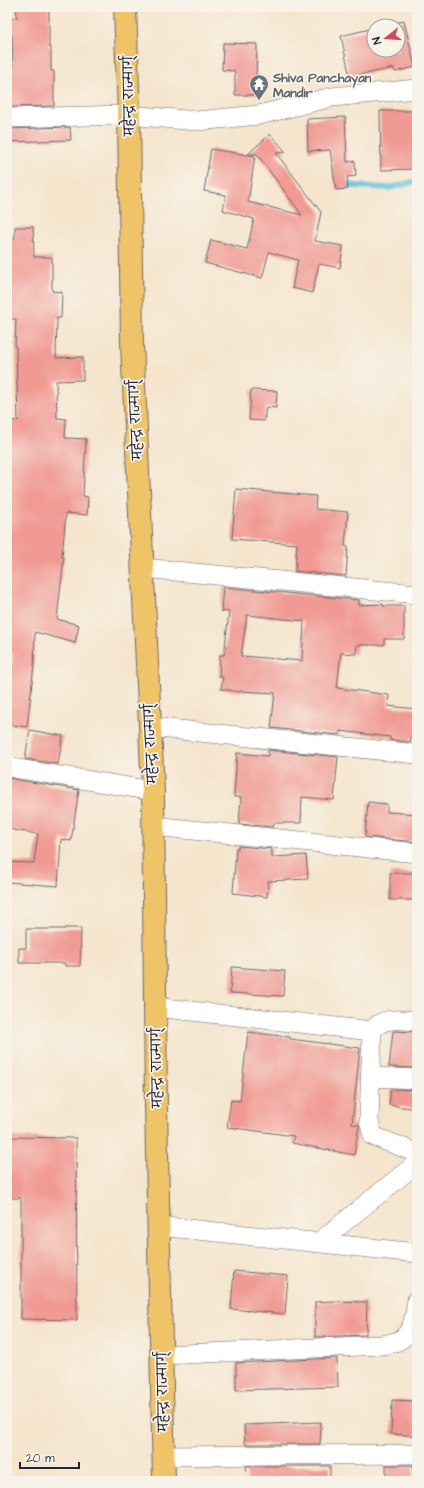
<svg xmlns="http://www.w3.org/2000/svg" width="424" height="1488" viewBox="0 0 424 1488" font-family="'Architects Daughter','Playpen Sans Deva',sans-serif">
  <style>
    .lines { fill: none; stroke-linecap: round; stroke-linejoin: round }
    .stream { stroke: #5cc1da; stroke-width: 6 }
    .building { fill: #f09a93; fill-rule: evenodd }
    .minor-casing { stroke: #6c666e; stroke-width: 20 }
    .highway-casing { stroke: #6c666e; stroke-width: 24 }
    .minor { stroke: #fff; stroke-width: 19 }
    .highway { stroke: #efc469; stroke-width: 22 }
    .labels { text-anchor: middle; stroke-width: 3.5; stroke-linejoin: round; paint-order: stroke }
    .worship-label { font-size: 13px; font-weight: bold; fill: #5b616d; stroke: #f7f3e8; text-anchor: start }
    .street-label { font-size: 13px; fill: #22223b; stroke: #f7f3e8 }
  </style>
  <rect width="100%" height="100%" fill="#f7f3e8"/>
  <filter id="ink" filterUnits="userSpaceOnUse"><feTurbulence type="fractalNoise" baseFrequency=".025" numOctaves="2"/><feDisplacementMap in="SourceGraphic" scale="8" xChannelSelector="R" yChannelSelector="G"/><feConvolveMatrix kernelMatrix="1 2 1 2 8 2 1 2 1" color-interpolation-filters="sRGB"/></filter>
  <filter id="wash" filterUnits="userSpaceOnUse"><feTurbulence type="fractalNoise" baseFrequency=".012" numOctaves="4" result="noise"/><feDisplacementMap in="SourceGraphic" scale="16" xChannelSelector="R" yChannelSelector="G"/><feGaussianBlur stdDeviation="0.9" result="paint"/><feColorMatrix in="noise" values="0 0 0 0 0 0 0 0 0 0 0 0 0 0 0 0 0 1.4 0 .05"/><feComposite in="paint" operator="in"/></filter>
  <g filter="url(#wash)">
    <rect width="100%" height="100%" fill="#f5e5cd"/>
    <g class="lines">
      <polyline class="stream" points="342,185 389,188 417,181"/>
    </g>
    <g id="blocks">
      <g class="building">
        <polygon points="16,7 49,7 49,47 51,47 51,71 54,71 54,106 7,107 7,70 13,70 12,35 7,35 7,19 17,18"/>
        <polygon points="404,21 415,67 395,72 394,68 350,77 341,36 374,28 374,50 398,50 398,26 381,26"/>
        <polygon points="223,43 257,44 256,76 258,76 258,95 235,95 235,71 222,70"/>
        <polygon points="380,111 417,111 417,169 381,170"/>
        <polygon points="345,117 347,162 355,161 356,176 347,177 348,189 336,190 330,150 308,151 307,119"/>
        <polygon points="70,127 71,140 7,142 7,129"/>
        <polygon points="270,134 286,152 276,153 321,212 315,241 343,246 340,268 319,264 312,293 292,288 298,260 269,252 262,278 205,263 211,240 247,249 254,219 223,210 226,195 204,191 211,149 255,156 248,202 302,215 257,154 248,154"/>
        <polygon points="15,227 33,227 34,257 52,257 52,291 62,292 61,318 57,318 56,358 83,357 83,380 56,381 57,418 66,419 65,438 86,439 83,496 88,497 87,515 66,513 62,557 64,557 57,619 79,625 75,643 35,632 34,665 27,727 7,724 7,687 11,687 13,653 7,653 7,420 18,421 16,347 15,347 16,319 7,319 7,238 15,238"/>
        <polygon points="251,390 277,391 276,408 266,407 264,421 249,420"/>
        <polygon points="236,489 316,496 315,509 348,512 345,546 348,547 346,576 295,571 297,544 232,539"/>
        <path d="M 223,587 L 359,600 L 359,605 L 383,604 L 383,606 L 404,606 L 404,639 L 384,639 L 384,645 L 357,645 L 356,654 L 341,653 L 337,688 L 389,695 L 388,706 L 417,709 L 417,739 L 411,737 L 410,742 L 390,740 L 390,737 L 340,731 L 340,735 L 271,728 L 275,693 L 240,691 L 240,692 L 221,689 L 223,677 L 219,677 L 220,655 L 224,655 L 229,612 L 221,611 ZM 247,615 L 304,621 L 302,661 L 241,656 Z"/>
        <polygon points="30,730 63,736 58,764 25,759"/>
        <polygon points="268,750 338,757 334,800 302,797 301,823 274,823 273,827 239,824 241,797 234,797 237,753 268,756"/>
        <polygon points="7,778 79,790 71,841 61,839 58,886 7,882 7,862 34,863 38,834 7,829"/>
        <polygon points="368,802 387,804 387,812 417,814 417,842 365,837"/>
        <polygon points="238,846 272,849 272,857 306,855 308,879 268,881 267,897 233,893 236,848 238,849"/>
        <rect x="390" y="873" width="27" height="27"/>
        <polygon points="65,928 81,928 80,966 65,966 65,963 19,963 19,948 26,948 26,929 65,929"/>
        <polygon points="232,967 285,971 283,996 230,993"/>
        <polygon points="393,1031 417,1032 417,1068 389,1067"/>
        <polygon points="248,1032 290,1037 290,1039 360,1048 352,1124 359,1125 359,1126 354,1155 292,1143 294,1136 227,1127 231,1100 240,1101"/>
        <polygon points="391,1089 417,1090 417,1109 389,1105"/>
        <polygon points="7,1137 76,1138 77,1320 21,1319 21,1198 7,1198"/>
        <polygon points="234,1271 288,1276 285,1314 231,1309"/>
        <polygon points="333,1301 367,1302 366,1335 315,1337 315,1302"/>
        <polygon points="337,1358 338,1387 236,1390 236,1363"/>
        <polygon points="392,1400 417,1401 417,1436 391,1434"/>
        <polygon points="321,1422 320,1444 245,1444 244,1425"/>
        <rect x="386" y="1465" width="27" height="16"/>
        <polygon points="246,1466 330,1466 330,1481 247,1481"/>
      </g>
    </g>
  </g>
  <g filter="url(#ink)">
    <use href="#blocks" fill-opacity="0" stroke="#6c666e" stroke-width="1"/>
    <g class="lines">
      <g class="minor-casing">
        <g id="minor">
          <polyline points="7,118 129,115 197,121 259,115 332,97 417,89"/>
          <polyline points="143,568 417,594"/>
          <polyline points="149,727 417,754"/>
          <polyline points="7,767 153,791"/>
          <polyline points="153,826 417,853"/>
          <polyline points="155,1007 372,1031"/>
          <path d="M 417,1021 C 401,1020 382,1016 372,1031 L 369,1121 L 373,1136 L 417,1153"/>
          <polyline points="370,1077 417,1079"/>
          <polyline points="159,1226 417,1253"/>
          <polyline points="318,1243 417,1163"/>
          <path d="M 162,1355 L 382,1345 C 387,1344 393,1343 398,1341 C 414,1333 415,1314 417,1299"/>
          <polyline points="164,1456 417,1454"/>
        </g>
      </g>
      <g class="highway-casing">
        <polyline id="highway" points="125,7 129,115 132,343 153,791 156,1105 164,1481"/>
      </g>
      <use href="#minor" class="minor"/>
      <use href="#highway" class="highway"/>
    </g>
  </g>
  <defs>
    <g id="temple-pin" transform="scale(1)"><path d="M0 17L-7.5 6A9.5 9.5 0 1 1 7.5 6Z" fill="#6b7280" stroke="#f7f3e8"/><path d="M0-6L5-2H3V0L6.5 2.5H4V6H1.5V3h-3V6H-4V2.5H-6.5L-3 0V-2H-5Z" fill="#fff"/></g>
  </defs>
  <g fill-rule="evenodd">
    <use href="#temple-pin" x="259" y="84"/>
  </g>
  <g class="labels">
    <g class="worship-label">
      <text x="273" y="82">Shiva Panchayan<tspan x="273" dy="15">Mandir</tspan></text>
    </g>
    <g class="street-label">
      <text transform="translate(128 96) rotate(-91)" y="5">महेन्द्र राज्मार्ग्</text>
      <text transform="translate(135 420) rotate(-93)" y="5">महेन्द्र राज्मार्ग्</text>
      <text transform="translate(150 744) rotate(-93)" y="5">महेन्द्र राज्मार्ग्</text>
      <text transform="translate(156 1068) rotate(-91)" y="5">महेन्द्र राज्मार्ग्</text>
      <text transform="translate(162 1392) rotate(-91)" y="5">महेन्द्र राज्मार्ग्</text>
    </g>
  </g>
  <rect width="424" height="1488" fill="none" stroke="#f7f3e8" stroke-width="24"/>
  <g transform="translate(386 38) rotate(253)"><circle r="19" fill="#f7f3e8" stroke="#a29fa3"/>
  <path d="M0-3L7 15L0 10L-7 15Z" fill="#d1495b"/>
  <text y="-6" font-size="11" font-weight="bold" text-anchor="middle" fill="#22223b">N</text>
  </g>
  <path d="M20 1462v6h59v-6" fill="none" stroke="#22223b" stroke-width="2"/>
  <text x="26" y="1462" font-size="12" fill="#22223b" stroke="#f7f3e8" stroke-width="3" paint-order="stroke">20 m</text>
</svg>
